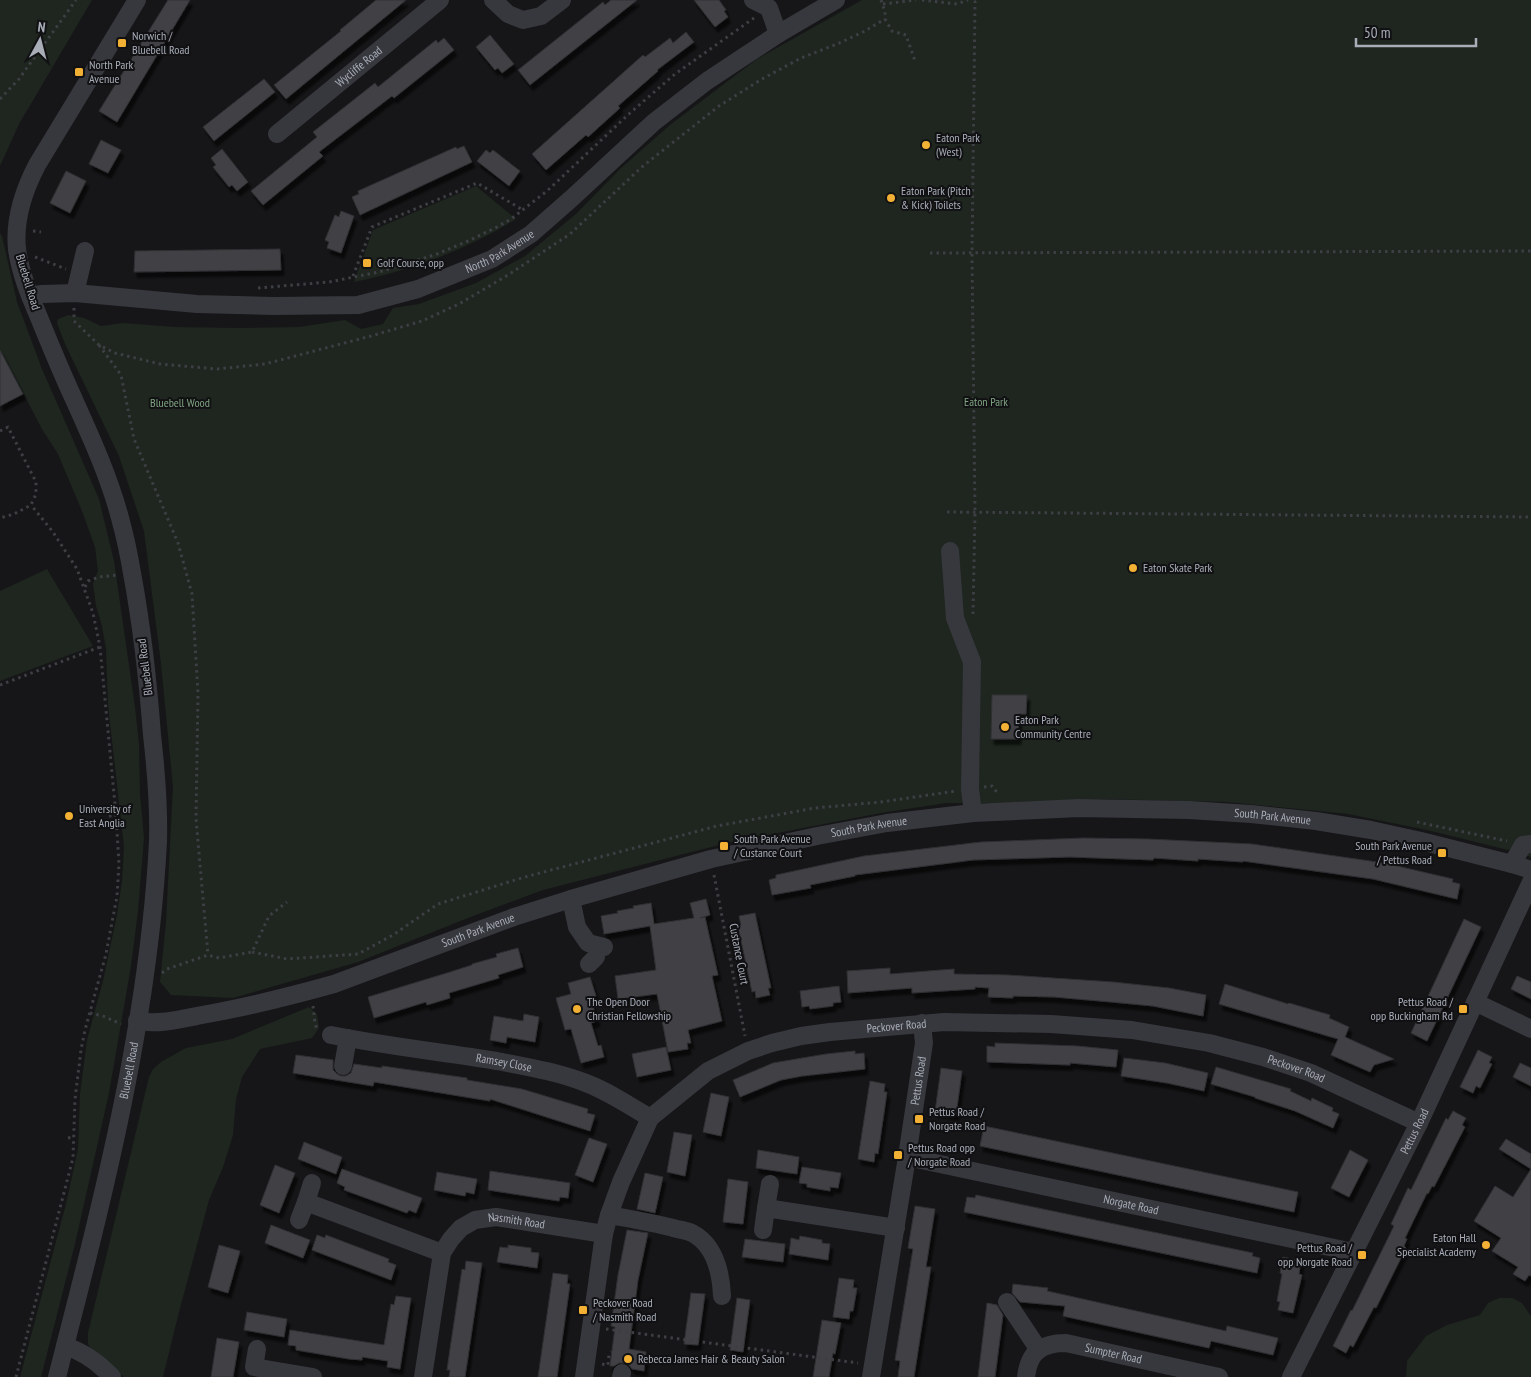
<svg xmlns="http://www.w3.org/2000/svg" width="1531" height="1377" viewBox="0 0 1531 1377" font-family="'PT Sans Narrow',sans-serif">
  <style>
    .green { fill: #1e261f }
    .building { fill: #404145; stroke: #303034; filter: url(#shadow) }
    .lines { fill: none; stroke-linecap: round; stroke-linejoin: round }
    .path { stroke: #3d3f44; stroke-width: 3; stroke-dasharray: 2.5 4; stroke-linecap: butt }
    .minor { stroke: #37383d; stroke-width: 18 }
    .poi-dot { fill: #f2b134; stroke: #111113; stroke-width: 2 }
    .labels { text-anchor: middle; stroke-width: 4; stroke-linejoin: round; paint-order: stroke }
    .poi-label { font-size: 12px; fill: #a8adb8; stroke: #111113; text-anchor: start }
    .street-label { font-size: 12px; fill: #a8adb8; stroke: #111113 }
    .park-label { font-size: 12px; fill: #7fa381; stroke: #111113 }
  </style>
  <defs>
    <filter id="shadow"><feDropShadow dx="3" dy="5.5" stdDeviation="1" flood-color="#0009"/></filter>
  </defs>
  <rect width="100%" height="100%" fill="#161618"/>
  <g class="green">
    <polygon points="0,0 92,0 19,124 0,166"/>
    <polygon points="862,0 1531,0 1531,857 1525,855 1516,847 1508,850 1427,830 1348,814 1226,802 1105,799 994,803 946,803 881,813 731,842 543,890 473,916 358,962 233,998 171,995 160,982 166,922 173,787 161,664 144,531 119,456 65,344 57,323 58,319 68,315 84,318 101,326 123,323 175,327 237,328 299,327 345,320 361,329 383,324 393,308 419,304 476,283 525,256 576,214 621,168 670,125 716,90 757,59"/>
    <path d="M 476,186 L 516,219 C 466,250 412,270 354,282 L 373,230 Z"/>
    <polygon points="0,233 2,236 17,302 42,369 99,499 114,561 135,707 139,744 140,794 144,838 138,911 131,966 109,1093 75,1244 41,1377 20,1377 66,1204 78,1149 80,1094 87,1040 103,981 117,915 122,881 124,847 108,705 106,649 102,626 96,606 93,584 98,571 95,547 82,511 58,454 42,429 0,349"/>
    <polygon points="47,569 93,646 0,681 0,591"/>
    <polygon points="309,1007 317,1014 319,1028 312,1038 260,1049 242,1077 236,1099 233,1135 223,1167 209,1200 178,1316 163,1377 124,1377 92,1352 88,1344 88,1333 149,1077 153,1069 161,1062 186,1048 232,1039"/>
    <polygon points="1499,1298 1512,1298 1522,1303 1531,1316 1531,1377 1406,1377 1407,1361 1426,1336 1447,1325 1480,1315 1488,1303"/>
  </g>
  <g class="building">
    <polygon points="168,0 190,0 117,122 99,111"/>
    <polygon points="376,0 406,0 286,99 274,85 341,31 340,30"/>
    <polygon points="611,0 637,0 530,85 518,70 603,2 605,5"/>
    <polygon points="694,0 719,0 726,10 724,11 728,17 715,27"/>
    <polygon points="686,32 694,42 657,70 658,71 618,106 620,108 588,137 586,135 546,170 532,154 643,55 645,57 670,38 673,43"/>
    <polygon points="490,35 514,64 502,73 498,68 495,70 476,47"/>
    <polygon points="444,38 454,50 394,98 392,96 319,152 323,156 263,205 251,191 317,137 313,132 375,83 378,87 436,40 438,43"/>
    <polygon points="264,79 275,92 214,141 203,127"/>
    <polygon points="101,140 121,150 108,173 89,164"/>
    <polygon points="464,146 472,162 360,215 352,197 359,194 358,191 456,147 457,149"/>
    <polygon points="222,149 248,182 237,191 232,185 229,187 213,167 216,165 211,158"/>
    <polygon points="486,150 490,153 493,150 520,171 509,186 477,161"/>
    <polygon points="66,171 86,181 70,213 50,203"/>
    <polygon points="341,211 354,216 341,253 327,248 329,242 325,240 335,215 339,217"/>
    <polygon points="280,249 281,270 134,272 135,251"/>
    <polygon points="0,350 23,394 0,406"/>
    <polygon points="992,695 1027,695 1026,714 1019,714 1018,739 991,739"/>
    <polygon points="1083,838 1148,839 1252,844 1384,863 1453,879 1452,882 1460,884 1457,899 1373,879 1243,861 1243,862 1198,859 1198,861 1154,858 1153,860 1070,857 973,860 855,875 855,876 810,885 811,888 772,895 769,880 776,878 776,875 864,856 981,842"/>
    <polygon points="706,899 710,915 700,918 705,917 718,975 712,976 722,1021 688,1030 691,1043 687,1043 688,1049 668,1052 657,994 618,999 615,976 656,970 650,926 604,934 601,916 618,913 617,911 634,908 633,906 651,903 654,924 694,918 690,903"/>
    <polygon points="755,913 771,988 768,988 770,995 756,998 755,991 752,992 738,926 741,925 739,916"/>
    <polygon points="1464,919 1481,927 1427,1041 1411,1033"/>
    <polygon points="518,948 523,967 498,975 499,978 449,993 450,998 427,1005 426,1002 374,1018 368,997 447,973 472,965 472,964 497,957 496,954"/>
    <polygon points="890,968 890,974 954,969 954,974 1008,975 1113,982 1169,988 1206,995 1203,1016 1153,1006 1111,1002 1054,997 1013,996 1013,998 988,997 989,988 975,987 975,989 912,993 912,988 848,993 847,971"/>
    <polygon points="1517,976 1531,982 1531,999 1511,989"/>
    <polygon points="590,977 596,996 591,998 597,1021 591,1023 598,1046 601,1045 604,1057 581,1063 571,1029 565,1030 556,998 571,994 568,983"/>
    <polygon points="1225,984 1288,1004 1289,1003 1330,1015 1329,1018 1349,1027 1345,1037 1394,1059 1374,1065 1370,1072 1331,1055 1338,1039 1219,1004"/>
    <polygon points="839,986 841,1002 833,1003 833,1006 810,1009 809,1006 802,1007 800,991"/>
    <polygon points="524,1014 539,1017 535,1042 507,1037 506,1043 490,1040 494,1016 523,1021"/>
    <polygon points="995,1043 1077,1046 1118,1050 1116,1067 1070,1063 1070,1065 987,1062 987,1046 995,1047"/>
    <polygon points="666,1047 671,1070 637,1077 632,1054"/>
    <polygon points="1478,1050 1492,1057 1489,1063 1492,1064 1480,1088 1476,1086 1473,1093 1460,1087"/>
    <polygon points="855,1051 855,1054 864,1053 865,1069 802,1076 781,1080 740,1097 733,1080 773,1063 826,1054"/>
    <polygon points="296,1055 333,1060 333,1070 337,1074 341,1076 346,1076 351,1073 354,1064 382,1068 382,1066 467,1078 467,1080 522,1089 588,1109 587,1113 595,1115 590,1131 490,1099 490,1101 374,1082 373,1086 293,1073"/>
    <polygon points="1124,1058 1165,1063 1208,1073 1204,1091 1167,1083 1121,1076"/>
    <polygon points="1520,1063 1531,1068 1531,1086 1513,1077"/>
    <polygon points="1216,1067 1291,1089 1290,1091 1311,1101 1312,1098 1333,1108 1332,1111 1339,1114 1333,1128 1295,1111 1255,1098 1255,1097 1211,1084"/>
    <polygon points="941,1068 962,1071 956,1115 935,1112"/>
    <polygon points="870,1081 885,1084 884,1092 887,1092 878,1154 875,1153 874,1162 858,1159"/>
    <polygon points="711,1093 729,1097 721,1136 703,1132"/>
    <polygon points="1453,1111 1466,1118 1462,1125 1465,1127 1434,1187 1432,1186 1428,1194 1427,1193 1405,1238 1407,1239 1404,1246 1406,1248 1376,1308 1374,1307 1353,1347 1350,1345 1346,1353 1333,1346 1351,1310 1352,1311 1394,1226 1391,1224 1408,1188 1411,1190 1446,1118 1448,1120"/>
    <polygon points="984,1126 1298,1192 1294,1212 980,1146"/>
    <polygon points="674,1132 692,1135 685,1176 667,1172"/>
    <polygon points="589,1138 607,1144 593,1182 575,1175"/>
    <polygon points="1506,1139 1531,1154 1531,1169 1499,1149"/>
    <polygon points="304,1142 342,1157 336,1174 298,1159"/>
    <polygon points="758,1150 799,1157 797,1174 756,1168"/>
    <polygon points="1350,1150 1368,1160 1349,1197 1331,1188"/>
    <polygon points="275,1165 295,1173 279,1213 260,1205"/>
    <polygon points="802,1167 841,1173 838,1188 830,1187 830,1191 807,1187 807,1184 799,1183"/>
    <polygon points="342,1169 422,1198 416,1213 409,1210 407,1213 344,1190 345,1187 337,1183"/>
    <polygon points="1531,1169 1531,1276 1529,1275 1525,1281 1513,1274 1518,1267 1492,1251 1501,1238 1474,1221 1495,1186 1513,1197"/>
    <polygon points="490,1171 570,1183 568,1198 560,1197 559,1201 488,1190"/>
    <polygon points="437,1172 477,1179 474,1194 466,1192 465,1196 434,1190"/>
    <polygon points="645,1173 663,1177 655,1213 637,1209"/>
    <polygon points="728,1179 748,1182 743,1224 723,1222"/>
    <polygon points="976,1195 1253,1253 1252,1256 1260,1258 1257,1273 964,1212 967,1197 975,1198"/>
    <polygon points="915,1206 935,1209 926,1267 931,1267 914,1377 898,1377 900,1361 895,1360 913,1249 908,1248"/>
    <polygon points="271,1225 310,1240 303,1258 265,1243"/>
    <polygon points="627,1230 648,1233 638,1280 629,1349 646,1352 644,1371 632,1369 629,1365 624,1363 619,1363 614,1366 610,1366 615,1327 611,1326 618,1275"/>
    <polygon points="317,1235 325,1238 326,1235 389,1259 388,1262 396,1265 391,1280 312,1250"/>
    <polygon points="800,1236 822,1240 822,1243 830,1244 828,1260 789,1254 791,1238 799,1240"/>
    <polygon points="745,1239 785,1244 783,1262 742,1257"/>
    <polygon points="219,1245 240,1251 228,1293 208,1287"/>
    <polygon points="508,1245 531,1248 531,1252 539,1253 537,1268 497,1262 500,1247 508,1248"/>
    <polygon points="1283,1257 1301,1261 1299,1274 1302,1275 1293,1313 1278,1310 1280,1302 1277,1301 1282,1274 1280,1273"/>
    <polygon points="466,1261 482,1263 465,1377 449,1377 450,1370 447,1370 450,1349 462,1269 465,1270"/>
    <polygon points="553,1273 568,1275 567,1284 570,1284 557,1377 538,1377"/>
    <polygon points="839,1278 854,1280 853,1288 857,1288 853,1311 850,1311 849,1319 833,1317"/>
    <polygon points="1013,1284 1048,1288 1047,1291 1226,1331 1227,1326 1278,1338 1273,1355 1211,1341 1209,1348 1063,1316 1065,1306 1020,1302 1012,1293"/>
    <polygon points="691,1293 705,1294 698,1345 684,1344"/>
    <polygon points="396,1296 411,1298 400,1369 387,1367 388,1361 362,1357 362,1360 349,1359 296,1350 296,1346 288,1345 290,1330 384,1345 391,1304 394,1305"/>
    <polygon points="737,1298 750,1300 743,1352 730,1350"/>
    <polygon points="987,1303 997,1305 1003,1315 995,1377 978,1377"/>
    <polygon points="247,1312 287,1319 284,1337 244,1330"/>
    <polygon points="822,1320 841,1323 835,1354 833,1353 829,1377 813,1377"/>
    <polygon points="217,1338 239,1342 233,1377 211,1377"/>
  </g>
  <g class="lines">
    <g class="path">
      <polyline points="881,0 885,12 885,19 892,31 906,35 915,61"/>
      <polyline points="922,0 957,4 968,0"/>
      <polyline points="883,4 916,0"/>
      <polyline points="0,99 19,79 76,0"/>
      <polyline points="33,231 41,232"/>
      <polyline points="930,253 1531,251"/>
      <polyline points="35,257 66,269"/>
      <polyline points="353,276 372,227 477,183 523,210"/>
      <polyline points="258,288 329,282 379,272 437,254 466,242 497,227 511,219 547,191 630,113 675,74 754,18"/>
      <polyline points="74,308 74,321 99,345 115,353 160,364 217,369 265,364 371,336 422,321 459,304 508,275 570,234 643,166 719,106 762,79 801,58 837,44 863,32 885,19"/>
      <polyline points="99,345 121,375 134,439 178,543 192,594 198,693 196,819 208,955"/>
      <polyline points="0,431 8,427 36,482 36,494 31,505 14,514 0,518"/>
      <polyline points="947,512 1531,517"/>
      <polyline points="85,587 88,581 99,577 117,575"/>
      <polyline points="973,614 975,512 972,254 975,2 978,0"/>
      <polyline points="0,685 100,647"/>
      <polyline points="984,787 992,786 999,795"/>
      <polyline points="109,816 116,815"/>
      <polyline points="1417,822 1507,841"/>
      <polyline points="110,829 117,828"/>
      <polyline points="714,875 745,1036"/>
      <polyline points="252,952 287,959 358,954 393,935 438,904 525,877 717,826 815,808 881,802 956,791"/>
      <polyline points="162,973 167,969 208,955 219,958 252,952 269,916 287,902"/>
      <polyline points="313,1006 315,1024 317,1029"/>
      <polyline points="90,1013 103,1016 121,1024"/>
      <polyline points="68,1138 74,1137"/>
      <polyline points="606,1329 858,1363"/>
      <polyline points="602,1364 608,1365 609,1355 612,1352"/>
      <polyline points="16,1377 73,1158 75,1099 81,1050 85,1030 106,954 117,896 119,864 116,815 100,647 93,613 77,569 53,532 31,505"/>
    </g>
    <g class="minor">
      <polyline points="493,0 508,14 523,20 541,16 562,0"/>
      <polyline points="753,0 769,8 778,34"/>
      <path id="s1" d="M 277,134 L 440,0"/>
      <polyline points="75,293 85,251"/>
      <path id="s2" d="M 30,296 L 42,294 L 75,293 L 197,304 L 274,306 L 358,305 L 418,289 L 492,259 L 531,234 L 572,198 L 654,122 L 707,81 L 778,34 L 836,0"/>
      <polyline points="950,551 955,618 972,662 970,789 973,813"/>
      <polyline points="1512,864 1523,845 1531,844"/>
      <polyline points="571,899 577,927 588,943 604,947"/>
      <polyline points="589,964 596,957"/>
      <polyline points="1475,1002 1531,1029"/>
      <path id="s3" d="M 137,1021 C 158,1025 182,1019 202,1015 C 247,1007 291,996 334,984 L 514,917 L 571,899 L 711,859 L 817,836 L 887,823 L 973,813 L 1079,808 L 1189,810 L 1251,814 L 1316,821 L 1371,830 L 1421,841 L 1512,864 L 1531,870"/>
      <path id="s4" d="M 331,1035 C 386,1046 442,1052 497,1061 C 528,1067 558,1072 586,1083 C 609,1092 629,1105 650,1118"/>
      <polyline points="343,1066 348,1038"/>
      <path id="s5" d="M 907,1157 L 1353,1252"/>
      <polyline points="312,1183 306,1202 442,1253"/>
      <polyline points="770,1184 766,1208 896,1228"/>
      <path d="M 609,1215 C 632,1219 655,1223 677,1229 C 682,1230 688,1231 692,1233 C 715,1245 721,1273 722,1296"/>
      <polyline points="299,1220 306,1202"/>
      <polyline points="763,1230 766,1208"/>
      <polyline points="1007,1302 1039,1350"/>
      <path d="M 65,1346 C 84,1352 98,1362 112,1377"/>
      <polyline points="257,1349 254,1367 313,1377"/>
      <path id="s6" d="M 57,1377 C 102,1202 149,1023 158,841 C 159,806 156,770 152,735 C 148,681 142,627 132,573 C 129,555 125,536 120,518 C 109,476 90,435 72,395 C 60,369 49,342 38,315 C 29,294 20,272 17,249 C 14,220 24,190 37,165 L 137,0"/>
      <path id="s7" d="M 423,1377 L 442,1253 L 451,1239 L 461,1228 L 475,1220 L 496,1217 L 604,1234"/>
      <path id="s8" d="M 584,1377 L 604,1234 L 609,1215 L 621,1182 L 650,1118 L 708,1071 L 748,1051 L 772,1043 L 801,1036 L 830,1032 L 944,1022 L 1051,1024 L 1132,1030 L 1209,1043 L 1263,1057 L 1311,1073 L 1419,1123"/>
      <polyline points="621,1377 622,1373"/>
      <path id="s9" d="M 871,1377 L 907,1157 L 924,1043 L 922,1023"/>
      <path id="s10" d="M 1026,1377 C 1029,1352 1041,1343 1066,1343 L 1219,1377"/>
      <path id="s11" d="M 1291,1377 L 1419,1123 L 1531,882"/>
    </g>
  </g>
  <g class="poi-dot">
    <rect x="117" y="38" width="10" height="10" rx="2.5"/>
    <rect x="74" y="67" width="10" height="10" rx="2.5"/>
    <circle cx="926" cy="145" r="5"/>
    <circle cx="891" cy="198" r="5"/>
    <rect x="362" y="258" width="10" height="10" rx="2.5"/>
    <circle cx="1133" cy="568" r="5"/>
    <circle cx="1005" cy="727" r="5"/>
    <circle cx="69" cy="816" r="5"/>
    <rect x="719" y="841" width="10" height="10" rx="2.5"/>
    <rect x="1437" y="848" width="10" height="10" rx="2.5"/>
    <circle cx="577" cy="1009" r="5"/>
    <rect x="1458" y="1004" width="10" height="10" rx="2.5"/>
    <rect x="914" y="1114" width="10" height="10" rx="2.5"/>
    <rect x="893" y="1150" width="10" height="10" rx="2.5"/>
    <circle cx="1486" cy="1245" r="5"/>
    <rect x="1357" y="1250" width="10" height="10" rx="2.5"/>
    <rect x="578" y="1305" width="10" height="10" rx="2.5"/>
    <circle cx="628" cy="1359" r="5"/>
  </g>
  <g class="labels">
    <g class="poi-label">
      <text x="132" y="40">Norwich /<tspan x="132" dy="14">Bluebell Road</tspan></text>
      <text x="89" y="69">North Park<tspan x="89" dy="14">Avenue</tspan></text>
      <text x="936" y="142">Eaton Park<tspan x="936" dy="14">(West)</tspan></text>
      <text x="901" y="195">Eaton Park (Pitch<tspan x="901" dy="14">&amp; Kick) Toilets</tspan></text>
      <text x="377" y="267">Golf Course, opp</text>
      <text x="1143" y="572">Eaton Skate Park</text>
      <text x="1015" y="724">Eaton Park<tspan x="1015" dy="14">Community Centre</tspan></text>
      <text x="79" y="813">University of<tspan x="79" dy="14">East Anglia</tspan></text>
      <text x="734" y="843">South Park Avenue<tspan x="734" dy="14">/ Custance Court</tspan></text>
      <text x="1432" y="850" text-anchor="end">South Park Avenue<tspan x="1432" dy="14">/ Pettus Road</tspan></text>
      <text x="587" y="1006">The Open Door<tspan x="587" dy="14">Christian Fellowship</tspan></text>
      <text x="1453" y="1006" text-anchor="end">Pettus Road /<tspan x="1453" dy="14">opp Buckingham Rd</tspan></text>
      <text x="929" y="1116">Pettus Road /<tspan x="929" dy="14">Norgate Road</tspan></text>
      <text x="908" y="1152">Pettus Road opp<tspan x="908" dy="14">/ Norgate Road</tspan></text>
      <text x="1476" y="1242" text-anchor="end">Eaton Hall<tspan x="1476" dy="14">Specialist Academy</tspan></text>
      <text x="1352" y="1252" text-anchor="end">Pettus Road /<tspan x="1352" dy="14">opp Norgate Road</tspan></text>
      <text x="593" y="1307">Peckover Road<tspan x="593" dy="14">/ Nasmith Road</tspan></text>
      <text x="638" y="1363">Rebecca James Hair &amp; Beauty Salon</text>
    </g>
    <g class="street-label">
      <text dy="4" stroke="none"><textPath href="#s1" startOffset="106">Wycliffe Road</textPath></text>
      <text dy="4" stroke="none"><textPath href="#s2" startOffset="481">North Park Avenue</textPath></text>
      <text transform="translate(28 282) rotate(73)" y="4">Bluebell Road</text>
      <text transform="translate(145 667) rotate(-97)" y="4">Bluebell Road</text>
      <text dy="4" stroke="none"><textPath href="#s3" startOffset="1165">South Park Avenue</textPath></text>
      <text dy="4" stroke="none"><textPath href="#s3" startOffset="760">South Park Avenue</textPath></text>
      <text dy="4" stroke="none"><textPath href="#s3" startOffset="355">South Park Avenue</textPath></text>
      <text transform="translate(739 954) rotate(79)" y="4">Custance Court</text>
      <text dy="4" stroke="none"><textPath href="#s8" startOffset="540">Peckover Road</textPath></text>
      <text dy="4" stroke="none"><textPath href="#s4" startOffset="175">Ramsey Close</textPath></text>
      <text dy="4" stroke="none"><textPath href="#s8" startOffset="945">Peckover Road</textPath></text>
      <text dy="4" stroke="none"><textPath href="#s6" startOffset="315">Bluebell Road</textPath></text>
      <text dy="4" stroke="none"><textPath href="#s9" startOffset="300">Pettus Road</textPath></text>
      <text dy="4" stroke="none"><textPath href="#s11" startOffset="275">Pettus Road</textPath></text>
      <text dy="4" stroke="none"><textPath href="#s5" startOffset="229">Norgate Road</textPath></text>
      <text dy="4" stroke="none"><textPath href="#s7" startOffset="215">Nasmith Road</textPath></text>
      <text dy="4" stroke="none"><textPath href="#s10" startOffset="108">Sumpter Road</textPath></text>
    </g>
    <g class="park-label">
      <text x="986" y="406">Eaton Park</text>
      <text x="180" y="407">Bluebell Wood</text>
    </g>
  </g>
  <g transform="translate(40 40) rotate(7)" stroke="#111113" stroke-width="4" paint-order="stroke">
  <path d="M0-4L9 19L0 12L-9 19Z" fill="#a8adb8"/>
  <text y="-8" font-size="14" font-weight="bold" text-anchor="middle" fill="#a8adb8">N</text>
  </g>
  <path d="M1356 38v8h120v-8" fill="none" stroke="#a8adb8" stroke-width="2.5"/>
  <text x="1364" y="38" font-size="15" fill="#a8adb8" stroke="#111113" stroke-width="4" paint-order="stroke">50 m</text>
</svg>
